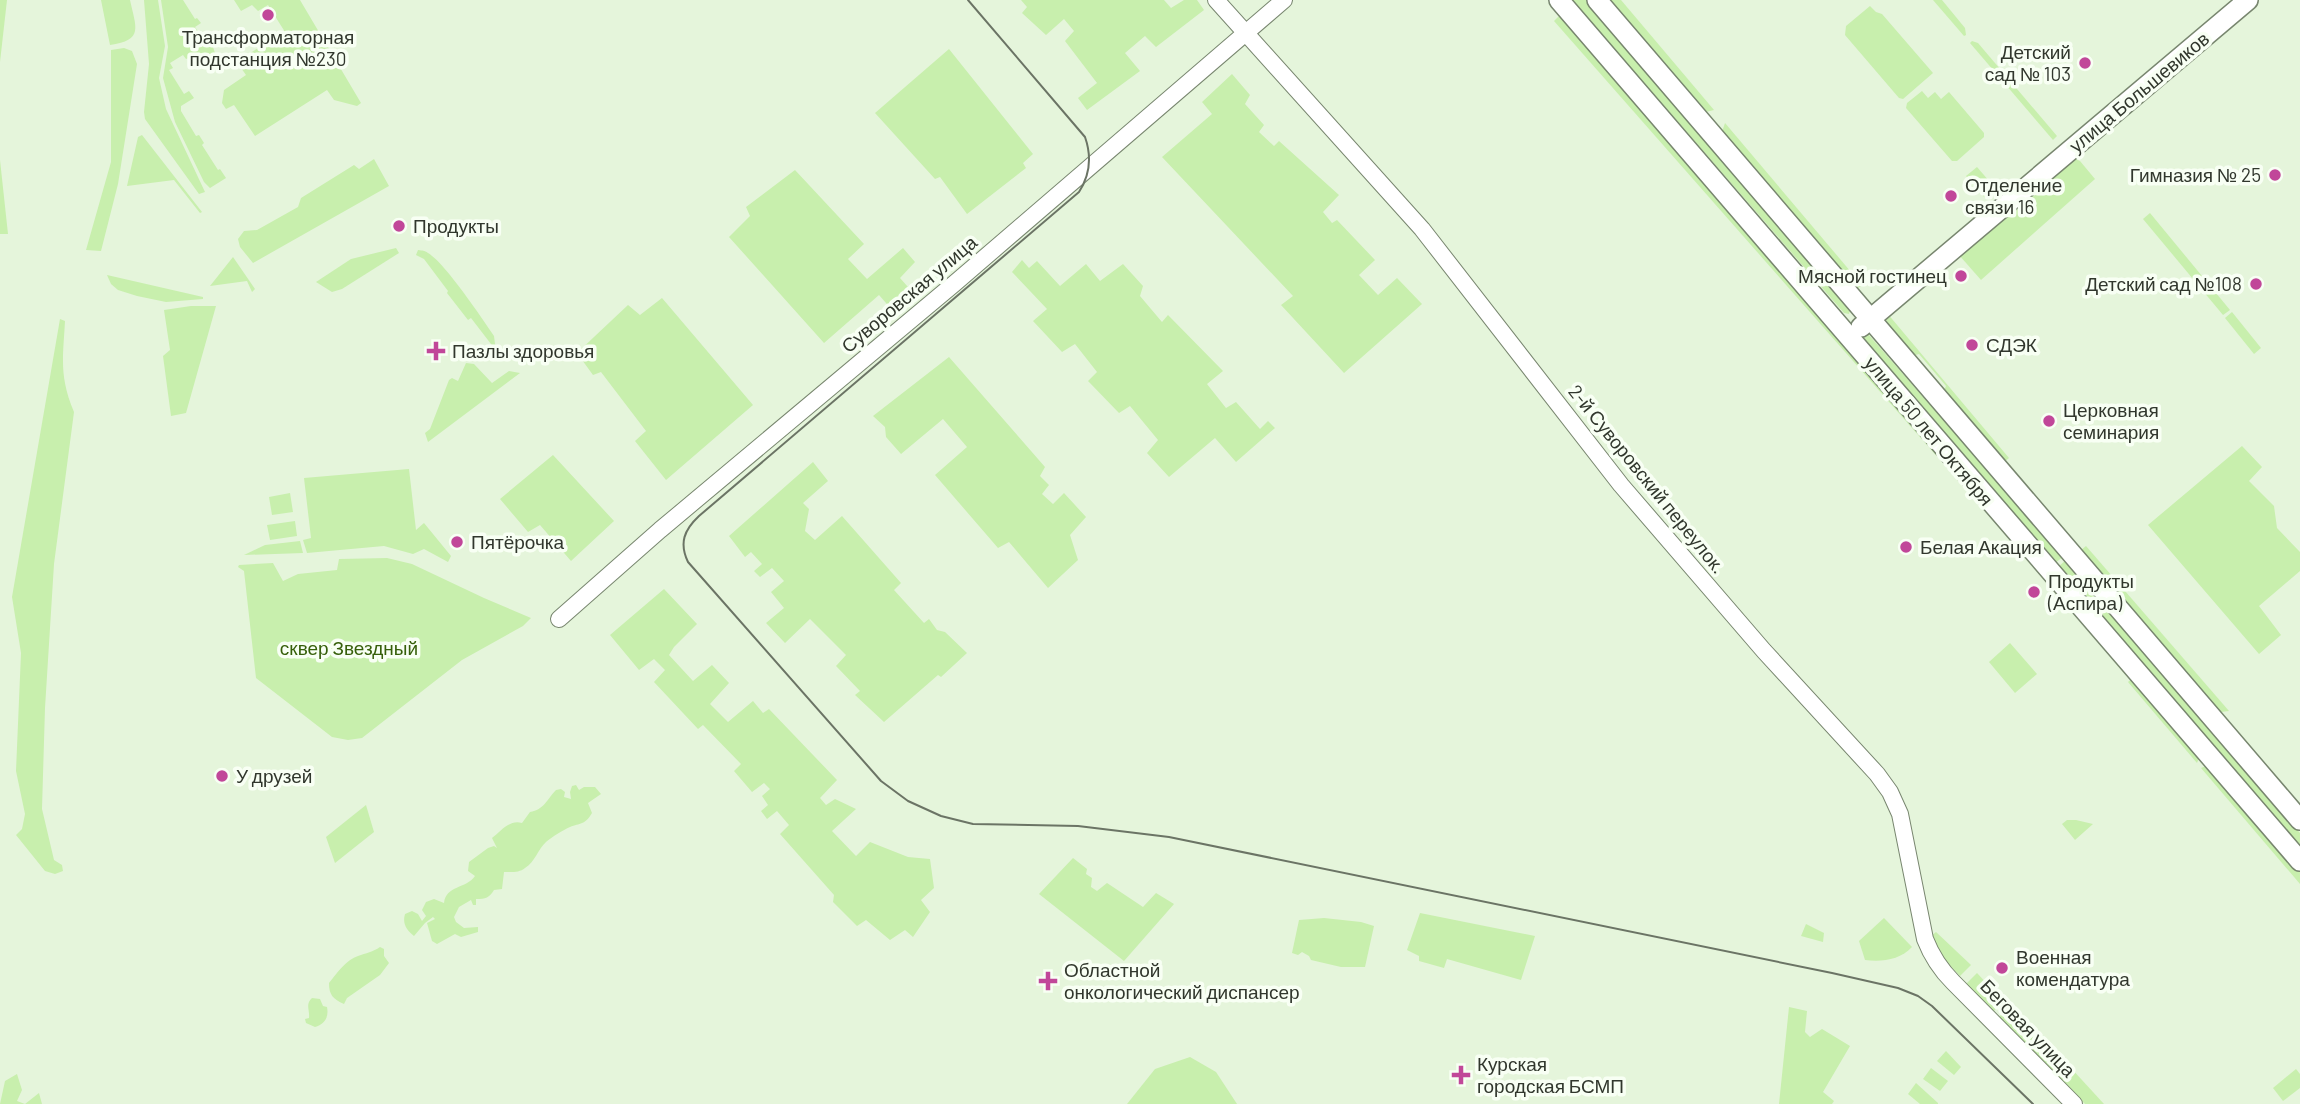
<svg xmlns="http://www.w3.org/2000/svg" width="2300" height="1104" viewBox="0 0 2300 1104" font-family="Barlow,sans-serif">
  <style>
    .green { fill: #c8efad }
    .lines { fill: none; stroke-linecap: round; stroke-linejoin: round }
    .minor-casing { stroke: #78866f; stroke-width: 18 }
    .major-casing { stroke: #78866f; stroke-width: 22 }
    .minor { stroke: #fff; stroke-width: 16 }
    .major { stroke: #fff; stroke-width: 19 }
    .tram { stroke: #6b7465; stroke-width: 2 }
    .poi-dot { fill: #c14799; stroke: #f8fff4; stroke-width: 2.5 }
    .labels { text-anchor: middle; stroke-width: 7; stroke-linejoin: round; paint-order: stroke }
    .poi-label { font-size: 19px; fill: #31372d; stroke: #f8fff4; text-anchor: start }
    .street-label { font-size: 19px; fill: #31372d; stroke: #f8fff4 }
    .park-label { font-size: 19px; fill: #365f0a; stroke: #f8fff4 }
  </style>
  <rect width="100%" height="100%" fill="#e5f5db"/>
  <g class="green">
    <polygon points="0,0 7,0 0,62"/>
    <path d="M 101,0 L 130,0 C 136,28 144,40 110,45 Z"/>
    <polygon points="144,0 158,0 165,46 159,78 166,109 205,192 199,194 145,119 144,112 149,64"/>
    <polygon points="161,0 183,0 195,19 197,18 201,23 195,27 202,37 206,35 211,41 215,53 202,62 193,64 189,58 186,59 183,55 170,63 173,68 169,70 184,94 189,91 194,98 181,106 181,111 196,136 199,135 204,143 202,145 218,170 220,169 226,178 210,188 204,182 175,122 163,78 168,47"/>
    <polygon points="234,0 300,0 361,103 357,106 334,100 327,90 255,136 234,105 226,109 222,103 224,90 246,75 239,65 240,59 285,32 268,5 258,11 252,5 241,11"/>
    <polygon points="1021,0 1164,0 1171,8 1184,0 1197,0 1204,10 1156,47 1145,36 1125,53 1140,71 1087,110 1078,98 1097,83 1065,41 1074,31 1064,19 1046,35 1022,13 1027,7"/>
    <polygon points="1572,0 1586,0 1851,307 1849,314 1844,313"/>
    <polygon points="1610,0 1621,0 1714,110 1706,112"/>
    <polygon points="1933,0 1942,0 1965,28 1966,35 1964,36"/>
    <polygon points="1870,6 1876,12 1882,14 1933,73 1903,99 1899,98 1845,35 1846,26"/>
    <polygon points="1559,16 1944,451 1941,461 1554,21"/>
    <polygon points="1972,41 1978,43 2057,136 2053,140 1970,43"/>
    <polygon points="124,48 132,51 137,64 118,184 101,251 86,250 111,162 111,50"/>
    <polygon points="949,49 1033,154 1023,163 1026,168 967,214 940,177 935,179 875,113"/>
    <polygon points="1232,74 1250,95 1245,104 1264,125 1259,132 1274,146 1279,141 1339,195 1323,212 1332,223 1337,220 1375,260 1359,275 1378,295 1397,278 1422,304 1344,373 1281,305 1293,296 1162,157 1212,114 1202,102"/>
    <polygon points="1922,91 1928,98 1935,92 1941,99 1949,92 1984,133 1984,137 1957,161 1952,161 1906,108 1907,103"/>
    <polygon points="1725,123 1862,285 1856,290 1722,132"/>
    <polygon points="142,135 202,212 200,213 174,180 127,186 138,137"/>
    <polygon points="2073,158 2080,161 2095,179 1981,280 1959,255"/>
    <polygon points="374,159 389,186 253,263 240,247 238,239 244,231 257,230 298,207 301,198 354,165 359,169"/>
    <polygon points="0,160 8,234 0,234"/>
    <polygon points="1977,167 1996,189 1985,198 1966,176"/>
    <polygon points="795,170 864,244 848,259 867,279 903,248 915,262 900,278 916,296 893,311 879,295 824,343 729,237 750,216 746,207"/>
    <polygon points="2150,213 2230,310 2223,315 2143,219"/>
    <polygon points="396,248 399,253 342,289 332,292 316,282 351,259"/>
    <path d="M 418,250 C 423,251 424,250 428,253 C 444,262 482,318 494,336 L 495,344 L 502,356 L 501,357 L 471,318 L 468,320 L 447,293 L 448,291 L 424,259 L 416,255 Z"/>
    <polygon points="233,257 255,289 252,292 247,281 210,286"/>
    <polygon points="1022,260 1029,268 1037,261 1060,286 1086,264 1100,281 1123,264 1143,286 1140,296 1162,322 1168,315 1223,371 1207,384 1226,408 1236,402 1260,429 1268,421 1275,428 1236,462 1215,438 1169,477 1147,453 1158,440 1130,406 1119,413 1088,381 1097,372 1075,344 1062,352 1033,321 1047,309 1012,272"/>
    <polygon points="107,275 203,297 203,299 166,302 137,296 118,290 111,284"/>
    <polygon points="662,298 753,405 666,480 635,441 646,431 601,372 593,375 577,353 628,305 640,315"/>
    <polygon points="191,306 216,306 186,413 171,416 163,356 170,350 164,310"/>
    <polygon points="2232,312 2261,348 2254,354 2225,318"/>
    <polygon points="1887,313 2009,458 2003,463 1943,393 1946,386 1919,354 1912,356 1886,326"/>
    <path d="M 60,319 L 65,321 C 63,358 59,376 74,412 L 54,564 L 45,708 L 42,809 L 54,860 L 62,865 L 63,871 L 55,874 L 45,871 L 16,835 L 22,829 L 25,814 L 16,771 L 21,653 L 12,597 Z"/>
    <polygon points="1868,334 2063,557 2055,563 1866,342 1864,337"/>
    <polygon points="949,357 1045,467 1040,476 1049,485 1042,494 1053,504 1064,493 1086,517 1070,535 1078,560 1048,588 1009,542 998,548 935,475 967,447 943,419 901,454 886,437 885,427 873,416"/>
    <polygon points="466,363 474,364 492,383 509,371 520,373 428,442 425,433 430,429 449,380 452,378 458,381"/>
    <polygon points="2242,446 2262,467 2249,481 2274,506 2277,528 2300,552 2300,571 2259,606 2281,635 2259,654 2148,525"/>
    <polygon points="553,455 614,521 571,561 540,525 528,532 500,499"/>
    <polygon points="813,462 828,481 803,503 809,509 805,531 815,540 842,516 901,583 894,590 924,623 929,619 937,630 945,632 967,653 941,677 938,675 884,722 855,695 860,691 836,666 846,655 810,619 785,643 766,623 784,608 771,592 784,581 772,568 760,577 754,571 762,564 751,552 745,557 729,536"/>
    <polygon points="409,469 416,530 424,523 451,556 448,562 424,549 413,554 384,546 307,553 303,540 311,538 304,478"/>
    <polygon points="290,493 293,512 272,515 269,497"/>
    <polygon points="295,521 297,536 270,540 267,525"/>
    <polygon points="300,541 303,553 244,555 265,545"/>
    <polygon points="2086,546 2229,711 2221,712 2080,551"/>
    <polygon points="387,558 412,564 484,598 531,618 523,626 462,660 362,738 348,740 332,737 256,678 244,571 238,567 239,565 273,563 283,581 298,574 337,570 339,559"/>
    <polygon points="2066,560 2300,833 2300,849 2058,567"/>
    <polygon points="664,589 697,624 674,647 669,655 693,681 712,665 729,683 710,704 728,722 753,701 763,713 769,709 837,780 820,798 826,805 835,799 856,809 832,831 856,856 870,842 908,857 930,859 934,888 921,900 930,912 913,937 905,930 890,940 866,920 857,926 833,902 834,895 780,834 789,825 777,811 767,819 761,811 768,805 762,796 770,789 764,783 752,792 734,771 741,764 703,725 698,729 654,682 665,670 654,659 639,670 610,635"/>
    <polygon points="2010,643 2037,674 2015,693 1989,662"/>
    <polygon points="2135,676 2201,753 2197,763 2128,682"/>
    <polygon points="2211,764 2300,869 2300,884 2201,768"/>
    <path d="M 576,785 L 579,790 L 584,787 L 595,787 L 601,794 L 588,803 L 592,813 C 585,825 580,823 570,827 C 563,830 552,837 546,842 C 538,849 535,862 525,868 C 519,873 511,872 504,872 L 502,889 L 494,890 C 489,898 486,899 476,899 L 476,905 L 473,905 L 471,900 L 459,907 L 454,917 L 456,922 L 464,928 L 478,927 L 478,932 L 461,937 L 455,934 L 437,944 L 432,941 L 427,923 L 435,919 L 433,917 L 425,923 L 414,936 C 407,930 402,924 405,914 L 412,911 L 418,914 L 422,921 L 426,916 L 422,910 L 426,902 L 434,899 L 444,903 C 446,885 466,889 475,876 L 468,871 L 469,862 L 488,848 L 494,846 L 497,848 L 492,838 C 501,831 510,819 522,823 L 530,812 C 544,810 547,799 556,790 L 561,789 L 565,792 L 564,797 L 571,799 L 570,792 L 572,786 Z"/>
    <polygon points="366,805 374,832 335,863 326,837"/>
    <polygon points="2067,820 2076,820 2093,824 2075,840 2062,824"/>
    <polygon points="1073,858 1087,869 1086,874 1092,878 1091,887 1097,891 1107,883 1143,907 1156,893 1174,904 1124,961 1039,894"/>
    <polygon points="1420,913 1535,936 1521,980 1447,959 1444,968 1419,961 1419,956 1407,950"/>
    <polygon points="1324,918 1361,922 1374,926 1365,967 1341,967 1311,960 1309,956 1302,952 1298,955 1292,953 1299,920"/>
    <path d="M 1884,918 L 1912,947 C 1900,960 1882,962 1865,960 L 1859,941 Z"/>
    <polygon points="1806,924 1824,933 1823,942 1801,936"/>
    <polygon points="1936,932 1971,965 1960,976 1941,956 1931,936"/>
    <path d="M 380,947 L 384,949 L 384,956 L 389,963 L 380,975 L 347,998 L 344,1004 C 333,999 329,995 329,983 C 336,974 347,959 358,956 C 366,953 373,952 380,947 Z"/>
    <polygon points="1977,973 2003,1001 1994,1011 1966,984"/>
    <path d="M 312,998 L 320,999 L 323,1006 L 327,1007 C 329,1017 325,1024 315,1027 L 306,1023 L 305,1019 L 309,1018 C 310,1010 305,1004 312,998 Z"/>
    <polygon points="1789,1007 1807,1011 1805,1032 1810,1037 1822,1029 1850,1046 1823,1092 1834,1101 1832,1104 1779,1104"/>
    <polygon points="2009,1007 2016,1008 2104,1104 2085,1104 1999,1017"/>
    <polygon points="1946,1051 1961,1067 1954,1075 1937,1061"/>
    <polygon points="1190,1057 1216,1072 1237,1104 1127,1104 1155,1069"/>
    <polygon points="1931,1068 1948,1081 1940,1091 1923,1079"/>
    <polygon points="2296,1069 2300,1074 2300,1088 2283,1101 2273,1088"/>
    <polygon points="17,1074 22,1090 17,1101 25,1104 39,1093 42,1104 0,1104 5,1081"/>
    <polygon points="1916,1083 1938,1103 1938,1104 1920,1104 1908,1094"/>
  </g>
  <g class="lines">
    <g class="minor-casing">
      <g id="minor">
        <path d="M 1216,0 L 1422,229 L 1621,485 L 1764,651 L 1877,774 L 1890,792 L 1900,814 L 1925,939 C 1932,957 1940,969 1953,982 L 2074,1104"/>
        <polyline points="559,619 660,530 955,283 1284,0"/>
      </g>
    </g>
    <g class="major-casing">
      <g id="major">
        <polyline points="1559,0 2300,861"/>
        <polyline points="1597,0 2300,820"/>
        <polyline points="1861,327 2248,0"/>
      </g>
    </g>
    <use href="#minor" class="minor"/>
    <use href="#major" class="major"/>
    <path class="tram" d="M 968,0 L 1085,137 C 1092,157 1090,175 1079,192 L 699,516 C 684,530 679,543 688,562 L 881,781 L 908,801 L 941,816 L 973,824 L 1078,826 L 1169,837 L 1832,973 L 1898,988 L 1918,996 L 1932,1006 L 2033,1104"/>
  </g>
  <g class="poi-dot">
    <circle cx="268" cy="15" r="7"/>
    <circle cx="2085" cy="63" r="7"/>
    <circle cx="2275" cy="175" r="7"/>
    <circle cx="1951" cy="196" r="7"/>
    <circle cx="399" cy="226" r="7"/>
    <circle cx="1961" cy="276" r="7"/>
    <circle cx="2256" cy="284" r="7"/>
    <circle cx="1972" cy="345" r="7"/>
    <path d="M432.5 340.5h7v7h7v7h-7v7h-7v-7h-7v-7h7z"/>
    <circle cx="2049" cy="421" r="7"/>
    <circle cx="457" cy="542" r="7"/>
    <circle cx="1906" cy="547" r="7"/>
    <circle cx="2034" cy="592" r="7"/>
    <circle cx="222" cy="776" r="7"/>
    <circle cx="2002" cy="968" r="7"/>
    <path d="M1044.5 970.5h7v7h7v7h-7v7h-7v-7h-7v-7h7z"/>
    <path d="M1457.5 1064.5h7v7h7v7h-7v7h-7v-7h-7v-7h7z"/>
  </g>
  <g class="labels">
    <g class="poi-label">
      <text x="268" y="44" text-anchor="middle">Трансформаторная<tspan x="268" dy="22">подстанция №230</tspan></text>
      <text x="2071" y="59" text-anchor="end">Детский<tspan x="2071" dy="22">сад № 103</tspan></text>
      <text x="2261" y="182" text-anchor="end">Гимназия № 25</text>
      <text x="1965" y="192">Отделение<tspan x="1965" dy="22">связи 16</tspan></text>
      <text x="413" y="233">Продукты</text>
      <text x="1947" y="283" text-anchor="end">Мясной гостинец</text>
      <text x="2242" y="291" text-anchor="end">Детский сад №108</text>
      <text x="1986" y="352">СДЭК</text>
      <text x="452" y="358">Пазлы здоровья</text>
      <text x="2063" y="417">Церковная<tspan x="2063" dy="22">семинария</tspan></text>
      <text x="471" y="549">Пятёрочка</text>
      <text x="1920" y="554">Белая Акация</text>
      <text x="2048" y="588">Продукты<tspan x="2048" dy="22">(Аспира)</tspan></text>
      <text x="236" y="783">У друзей</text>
      <text x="2016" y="964">Военная<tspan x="2016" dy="22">комендатура</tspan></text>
      <text x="1064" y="977">Областной<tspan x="1064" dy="22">онкологический диспансер</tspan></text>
      <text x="1477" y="1071">Курская<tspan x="1477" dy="22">городская БСМП</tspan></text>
    </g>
    <g class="street-label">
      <text transform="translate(2139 92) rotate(-40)" y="7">улица Большевиков</text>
      <text transform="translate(909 294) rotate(-40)" y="7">Суворовская улица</text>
      <text transform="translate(1929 431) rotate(50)" y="7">улица 50 лет Октября</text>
      <text transform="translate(1647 479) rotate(51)" y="7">2-й Суворовский переулок.</text>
      <text transform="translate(2028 1028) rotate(46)" y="7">Беговая улица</text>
    </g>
    <g class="park-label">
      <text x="349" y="655">сквер Звездный</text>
    </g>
  </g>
</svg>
